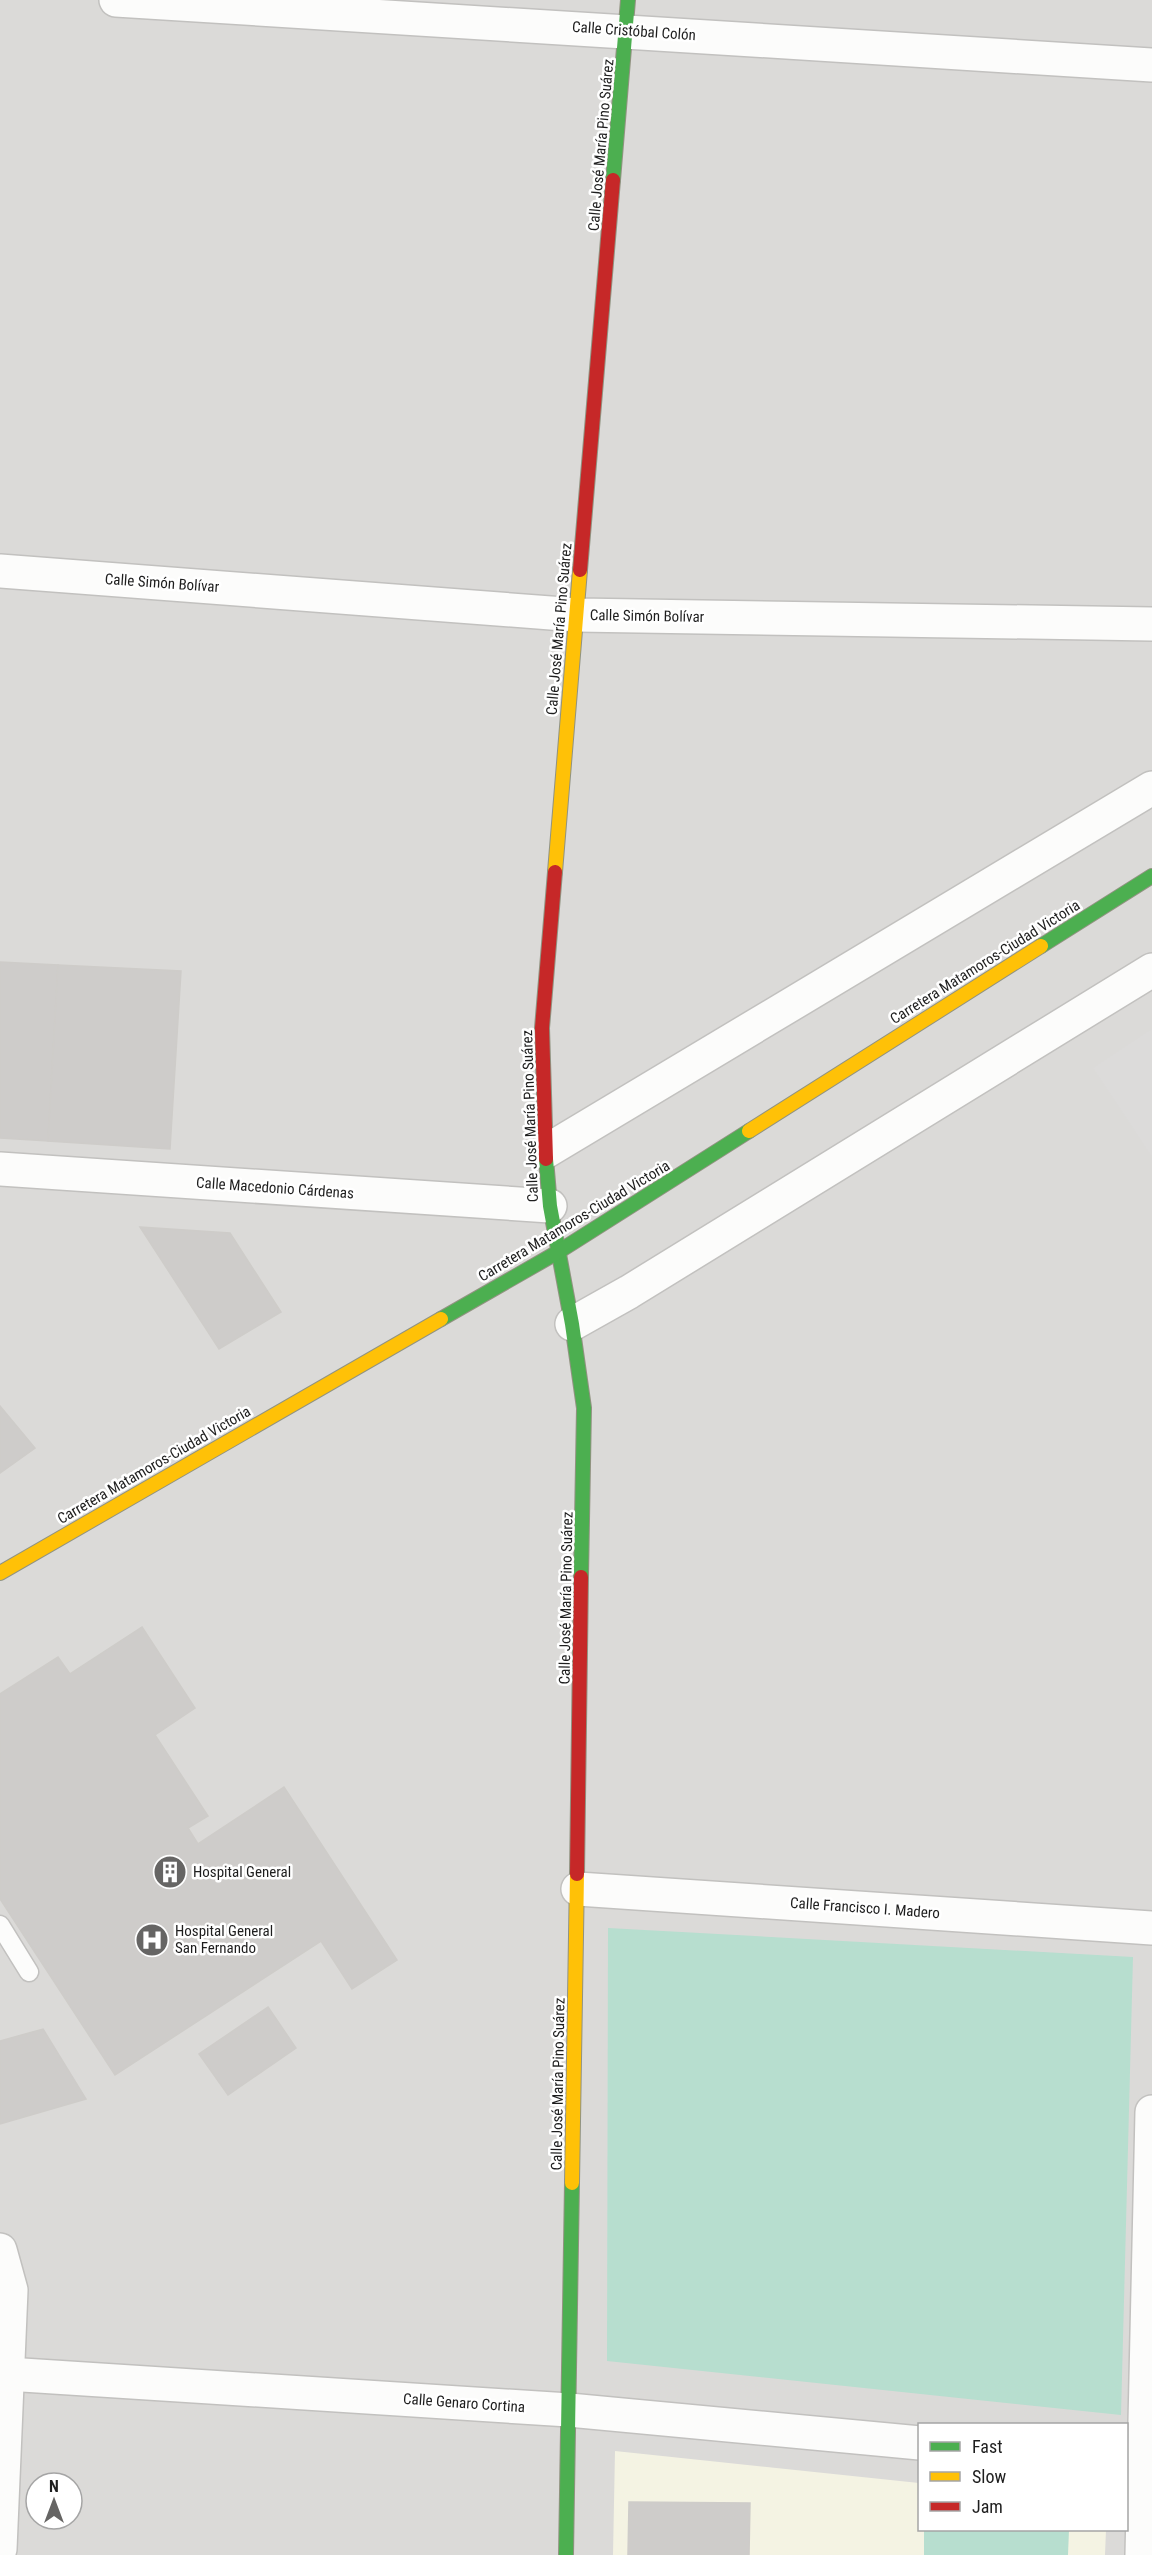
<svg xmlns="http://www.w3.org/2000/svg" width="1152" height="2555" viewBox="0 0 1152 2555" font-family="'Roboto Condensed',sans-serif">
  <style>
    .residential { fill: #dbdad8; fill-rule: evenodd }
    .education { fill: #f4f3e3 }
    .pitch { fill: #b7decf }
    .parking { fill: #dcdbda }
    .building { fill: #ceccca; stroke: #ceccc9; stroke-width: 1.5 }
    .lines { fill: none; stroke-linecap: round; stroke-linejoin: round }
    .lane-casing { stroke: #c2c1bf; stroke-width: 21 }
    .street-casing { stroke: #c2c1bf; stroke-width: 36 }
    .fast-casing { stroke: #919381; stroke-width: 16 }
    .slow-casing { stroke: #919381; stroke-width: 16 }
    .jam-casing { stroke: #919381; stroke-width: 16 }
    .lane { stroke: #fcfcfb; stroke-width: 18 }
    .street { stroke: #fcfcfb; stroke-width: 33 }
    .fast { stroke: #4caf50; stroke-width: 14 }
    .slow { stroke: #ffc107; stroke-width: 14 }
    .jam { stroke: #c62828; stroke-width: 14 }
    .labels { text-anchor: middle; stroke-width: 5; stroke-linejoin: round; paint-order: stroke }
    .street-label { font-size: 15px; fill: #1e1e1e; stroke: #fff }
    .poi-label { font-size: 15px; fill: #1e1e1e; stroke: #fff; text-anchor: start }
  </style>
  <rect width="100%" height="100%" fill="#eceae7"/>
  <path class="residential" d="M 0,0 L 1152,0 L 1152,2555 L 0,2555 ZM 920,2424 L 1126,2424 L 1126,2530 L 920,2530 ZM 36,2483 L 72,2483 L 72,2519 L 36,2519 Z"/>
  <polygon class="education" points="615,2451 919,2483 920,2530 1106,2530 1105,2555 613,2555"/>
  <g class="pitch">
    <polygon points="608,1928 1133,1957 1121,2415 607,2361"/>
    <polygon points="924,2530 1069,2530 1068,2555 924,2555"/>
  </g>
  <polygon class="parking" points="1152,1029 1152,1157 1093,1068"/>
  <g class="building">
    <polygon points="0,962 58,965 48,1141 0,1138"/>
    <polygon points="58,965 181,971 170,1149 48,1141"/>
    <polygon points="140,1227 230,1233 281,1312 219,1349"/>
    <polygon points="0,1406 35,1448 0,1473"/>
    <polygon points="142,1627 195,1708 155,1735 208,1816 188,1828 198,1844 284,1787 397,1960 352,1989 321,1941 115,2075 0,1899 0,1694 58,1657 70,1674"/>
    <polygon points="268,2007 296,2048 228,2095 199,2054"/>
    <polygon points="43,2029 86,2099 0,2124 0,2041"/>
    <polygon points="629,2502 750,2503 749,2555 628,2555"/>
  </g>
  <g class="lines">
    <g class="lane-casing">
      <polyline id="lane" points="0,1925 29,1972"/>
    </g>
    <g class="street-casing">
      <g id="street">
        <polyline points="116,0 1152,65"/>
        <polyline points="0,571 577,615 1152,624"/>
        <polyline points="545,1152 1152,788"/>
        <polyline points="0,1169 550,1206"/>
        <polyline points="572,1324 629,1292 1152,970"/>
        <polyline points="578,1889 1152,1928"/>
        <polyline points="0,2250 11,2290 0,2549"/>
        <polyline points="7,2374 569,2410 920,2443"/>
        <polyline points="1142,2555 1152,2112"/>
      </g>
    </g>
    <g class="fast-casing">
      <g id="fast">
        <polyline points="613,180 628,0"/>
        <polyline points="1041,946 1152,876"/>
        <polyline points="546,1159 550,1206 572,1324 584,1408 581,1577"/>
        <polyline points="441,1319 558,1252 749,1131"/>
        <polyline points="566,2555 572,2183"/>
      </g>
    </g>
    <g class="slow-casing">
      <g id="slow">
        <polyline points="555,872 580,570"/>
        <polyline points="749,1131 1041,946"/>
        <polyline points="0,1573 441,1319"/>
        <polyline points="572,2183 577,1874"/>
      </g>
    </g>
    <g class="jam-casing">
      <g id="jam">
        <polyline points="580,570 613,180"/>
        <polyline points="546,1159 542,1028 555,872"/>
        <polyline points="577,1874 581,1577"/>
      </g>
    </g>
    <use href="#lane" class="lane"/>
    <use href="#street" class="street"/>
    <use href="#fast" class="fast"/>
    <use href="#slow" class="slow"/>
    <use href="#jam" class="jam"/>
  </g>
  <defs>
    <g id="building-disc" transform="scale(1.725)"><circle r="9.5" fill="#666564" stroke="#fff"/><path d="M-4-6H4V6H1V3H-1V6H-4ZM-2.5-4.3h1.7v1.8h-1.7ZM.8-4.3h1.7v1.8H.8ZM-2.5-1h1.7V.8h-1.7ZM.8-1h1.7V.8H.8Z" fill="#fff"/></g>
    <g id="hospital-disc" transform="scale(1.725)"><circle r="9.5" fill="#666564" stroke="#fff"/><path d="M-5-5h3v3.5h4V-5h3V5h-3V1.5h-4V5h-3Z" fill="#fff"/></g>
  </defs>
  <g fill-rule="evenodd">
    <use href="#building-disc" x="170" y="1872"/>
    <use href="#hospital-disc" x="152" y="1940"/>
  </g>
  <g class="labels">
    <g class="street-label">
      <text transform="translate(634 31) rotate(4)" y="5">Calle Cristóbal Colón</text>
      <text transform="translate(601 145) rotate(-85)" y="5">Calle José María Pino Suárez</text>
      <text transform="translate(162 583) rotate(4)" y="5">Calle Simón Bolívar</text>
      <text transform="translate(647 616) rotate(1)" y="5">Calle Simón Bolívar</text>
      <text transform="translate(559 629) rotate(-85)" y="5">Calle José María Pino Suárez</text>
      <text transform="translate(985 962) rotate(-32)" y="5">Carretera Matamoros-Ciudad Victoria</text>
      <text transform="translate(530 1116) rotate(-92)" y="5">Calle José María Pino Suárez</text>
      <text transform="translate(275 1188) rotate(4)" y="5">Calle Macedonio Cárdenas</text>
      <text transform="translate(574 1221) rotate(-31)" y="5">Carretera Matamoros-Ciudad Victoria</text>
      <text transform="translate(154 1465) rotate(-30)" y="5">Carretera Matamoros-Ciudad Victoria</text>
      <text transform="translate(566 1598) rotate(-89)" y="5">Calle José María Pino Suárez</text>
      <text transform="translate(865 1908) rotate(4)" y="5">Calle Francisco I. Madero</text>
      <text transform="translate(558 2084) rotate(-89)" y="5">Calle José María Pino Suárez</text>
      <text transform="translate(464 2403) rotate(4)" y="5">Calle Genaro Cortina</text>
    </g>
    <g class="poi-label">
      <text x="193" y="1877">Hospital General</text>
      <text x="175" y="1936">Hospital General<tspan x="175" dy="17">San Fernando</tspan></text>
    </g>
  </g>
  <rect x="918" y="2423" width="210" height="108" fill="#ffffff" stroke="#a5a5a5" stroke-width="1.5"/>
  <rect x="930" y="2442" width="30" height="9" fill="#4caf50" stroke="#a5a5a5" stroke-width="1.5"/>
  <text x="972" y="2453" font-size="18" fill="#1e1e1e">Fast</text>
  <rect x="930" y="2472" width="30" height="9" fill="#ffc107" stroke="#a5a5a5" stroke-width="1.5"/>
  <text x="972" y="2483" font-size="18" fill="#1e1e1e">Slow</text>
  <rect x="930" y="2502" width="30" height="9" fill="#c62828" stroke="#a5a5a5" stroke-width="1.5"/>
  <text x="972" y="2513" font-size="18" fill="#1e1e1e">Jam</text>
  <g transform="translate(54 2501)"><circle r="28" fill="#ffffff" stroke="#a5a5a5" stroke-width="1.5"/>
  <path d="M0-4.5L10 22L0 15L-10 22Z" fill="#666564"/>
  <text y="-9" font-size="16" font-weight="bold" text-anchor="middle" fill="#1e1e1e">N</text>
  </g>
</svg>
